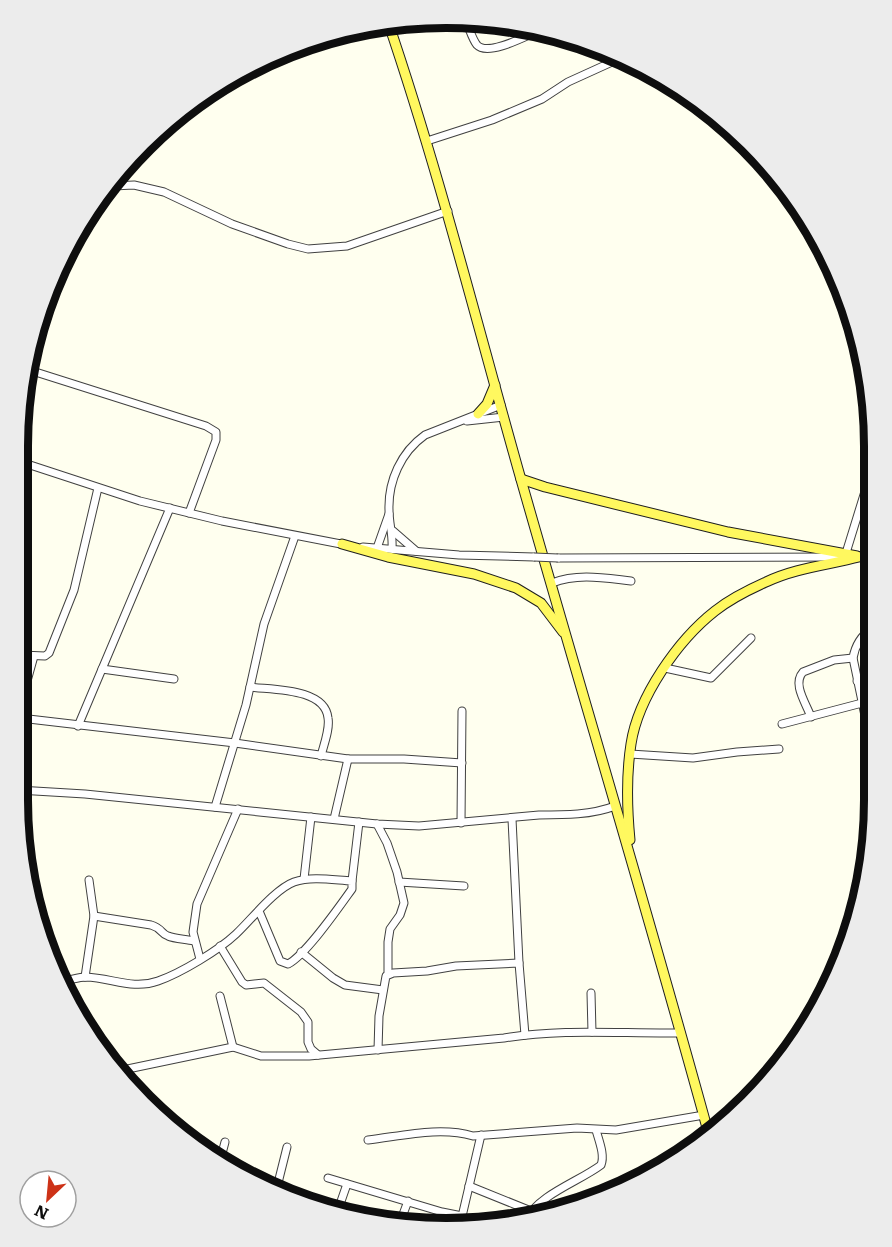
<svg xmlns="http://www.w3.org/2000/svg" width="892" height="1247" viewBox="0 0 892 1247" font-family="Literata,serif">
  <style>
    .lines { fill: none; stroke-linecap: round; stroke-linejoin: round }
    .minor-casing { stroke: #414141; stroke-width: 9 }
    .major-casing { stroke: #1f1f1f; stroke-width: 11 }
    .minor { stroke: #fff; stroke-width: 7 }
    .major { stroke: #fff85f; stroke-width: 9 }
    .minor-bridge-casing { stroke: #414141; stroke-width: 9; stroke-linecap: butt }
    .minor-bridge { stroke: #fff; stroke-width: 7 }
    .rim { fill: none; stroke: #0e0e0e; stroke-width: 8 }
  </style>
  <rect width="100%" height="100%" fill="#ffffef"/>
  <g class="lines">
    <g class="minor-casing">
      <g id="minor">
        <path d="M 465,19 C 469,27 472,39 477,45 C 488,57 528,35 540,30"/>
        <polyline points="427,141 492,120 542,99 568,82 623,57"/>
        <polyline points="113,186 134,185 164,192 232,224 288,244 308,249 347,246 448,211"/>
        <polyline points="26,369 206,426 216,432 216,440 189,513"/>
        <polyline points="467,421 504,417"/>
        <polyline points="24,463 140,501 222,521 346,545"/>
        <polyline points="393,531 416,551"/>
        <polyline points="363,547 459,555 534,557"/>
        <polyline points="377,548 389,514"/>
        <path d="M 392,548 C 393,535 389,524 389,510 C 388,481 401,452 425,435 L 501,405"/>
        <polyline points="846,553 871,472"/>
        <polyline points="856,557 871,557"/>
        <polyline points="558,558 845,557"/>
        <path d="M 552,583 C 578,573 604,578 631,581"/>
        <path d="M 872,628 C 862,635 855,646 853,658 L 873,754"/>
        <polyline points="21,655 45,656 49,653 74,590 98,488"/>
        <polyline points="665,668 711,678 751,638"/>
        <polyline points="102,669 174,679"/>
        <polyline points="857,681 872,680"/>
        <path d="M 250,687 C 273,690 325,688 328,718 C 330,729 324,744 321,756"/>
        <polyline points="20,706 34,656"/>
        <path d="M 811,717 C 806,703 792,684 803,672 L 834,660 L 853,658"/>
        <polyline points="20,718 235,743 348,759 404,759 462,763"/>
        <polyline points="782,724 862,703"/>
        <polyline points="78,726 170,508"/>
        <polyline points="630,754 693,758 737,752 779,749"/>
        <path d="M 18,790 L 85,794 L 377,824 L 419,826 L 539,815 C 564,815 592,815 615,806"/>
        <polyline points="215,807 246,705 264,624 295,536"/>
        <polyline points="334,819 348,759"/>
        <polyline points="512,819 519,963"/>
        <polyline points="461,823 462,711"/>
        <polyline points="377,824 387,843 397,872 404,903 400,915 390,929 388,942 388,974"/>
        <polyline points="304,879 311,817"/>
        <polyline points="352,881 359,822"/>
        <polyline points="399,882 464,886"/>
        <path d="M 94,916 L 151,925 C 162,928 161,934 168,936 C 175,939 186,939 194,941"/>
        <polyline points="220,946 242,982 246,985 264,983 301,1012 308,1022 308,1042 311,1049 318,1055"/>
        <polyline points="301,952 333,978 345,985 383,990"/>
        <polyline points="200,959 193,932 197,904 238,809"/>
        <polyline points="85,977 94,916 89,880"/>
        <path d="M 64,981 C 71,980 79,977 86,977 C 112,978 133,990 158,981 C 181,973 219,950 236,934 C 251,920 275,889 294,882 C 312,876 333,880 352,881 L 352,889 C 339,907 306,955 288,964 L 280,961 L 259,911"/>
        <polyline points="591,993 592,1032"/>
        <polyline points="220,996 233,1047"/>
        <polyline points="378,1050 379,1016 386,976 393,973 427,971 456,966 519,963 525,1035"/>
        <path d="M 118,1071 L 233,1047 L 261,1056 L 309,1056 L 504,1038 C 563,1028 622,1034 681,1033"/>
        <path d="M 368,1140 C 402,1136 440,1126 473,1136 L 577,1128 L 616,1130 L 704,1115"/>
        <polyline points="220,1161 225,1142"/>
        <polyline points="328,1178 442,1212 462,1216"/>
        <polyline points="469,1186 531,1211"/>
        <polyline points="276,1191 287,1147"/>
        <polyline points="338,1210 347,1184"/>
        <path d="M 527,1219 C 538,1195 580,1181 601,1165 C 605,1155 599,1141 596,1130"/>
        <polyline points="399,1225 408,1201"/>
        <polyline points="460,1225 481,1135"/>
      </g>
    </g>
    <g class="major-casing">
      <g id="major">
        <path d="M 388,22 C 438,169 476,320 518,469 C 581,691 648,912 709,1135"/>
        <polyline points="478,414 487,404 495,385"/>
        <polyline points="521,479 545,487 728,532 857,556"/>
        <polyline points="342,544 388,557 474,574 516,588 541,603 563,632"/>
        <path d="M 630,840 C 627,809 626,776 631,744 C 638,697 678,640 715,611 C 730,599 748,590 766,582 C 795,568 828,565 859,557"/>
      </g>
    </g>
    <use href="#minor" class="minor"/>
    <use href="#major" class="major"/>
    <g class="minor-bridge-casing">
      <polyline id="minor-bridge" points="534,557 558,558"/>
    </g>
    <use href="#minor-bridge" class="minor-bridge"/>
  </g>
  <path d="M0 0H892V1247H0ZM446 28H446A418 418 0 0 1 864 446V800A418 418 0 0 1 446 1218H446A418 418 0 0 1 28 800V446A418 418 0 0 1 446 28Z" fill="#ececec" fill-rule="evenodd"/>
  <path class="rim" d="M446 28H446A418 418 0 0 1 864 446V800A418 418 0 0 1 446 1218H446A418 418 0 0 1 28 800V446A418 418 0 0 1 446 28Z"/>
  <g transform="translate(48 1199) rotate(206)"><circle r="28" fill="#ffffff" stroke="#9f9f9f" stroke-width="1.5"/>
  <path d="M0-4.5L10 22L0 15L-10 22Z" fill="#cd3217"/>
  <text y="-9" font-size="16" font-weight="bold" text-anchor="middle" fill="#0e0e0e">N</text>
  </g>
</svg>
